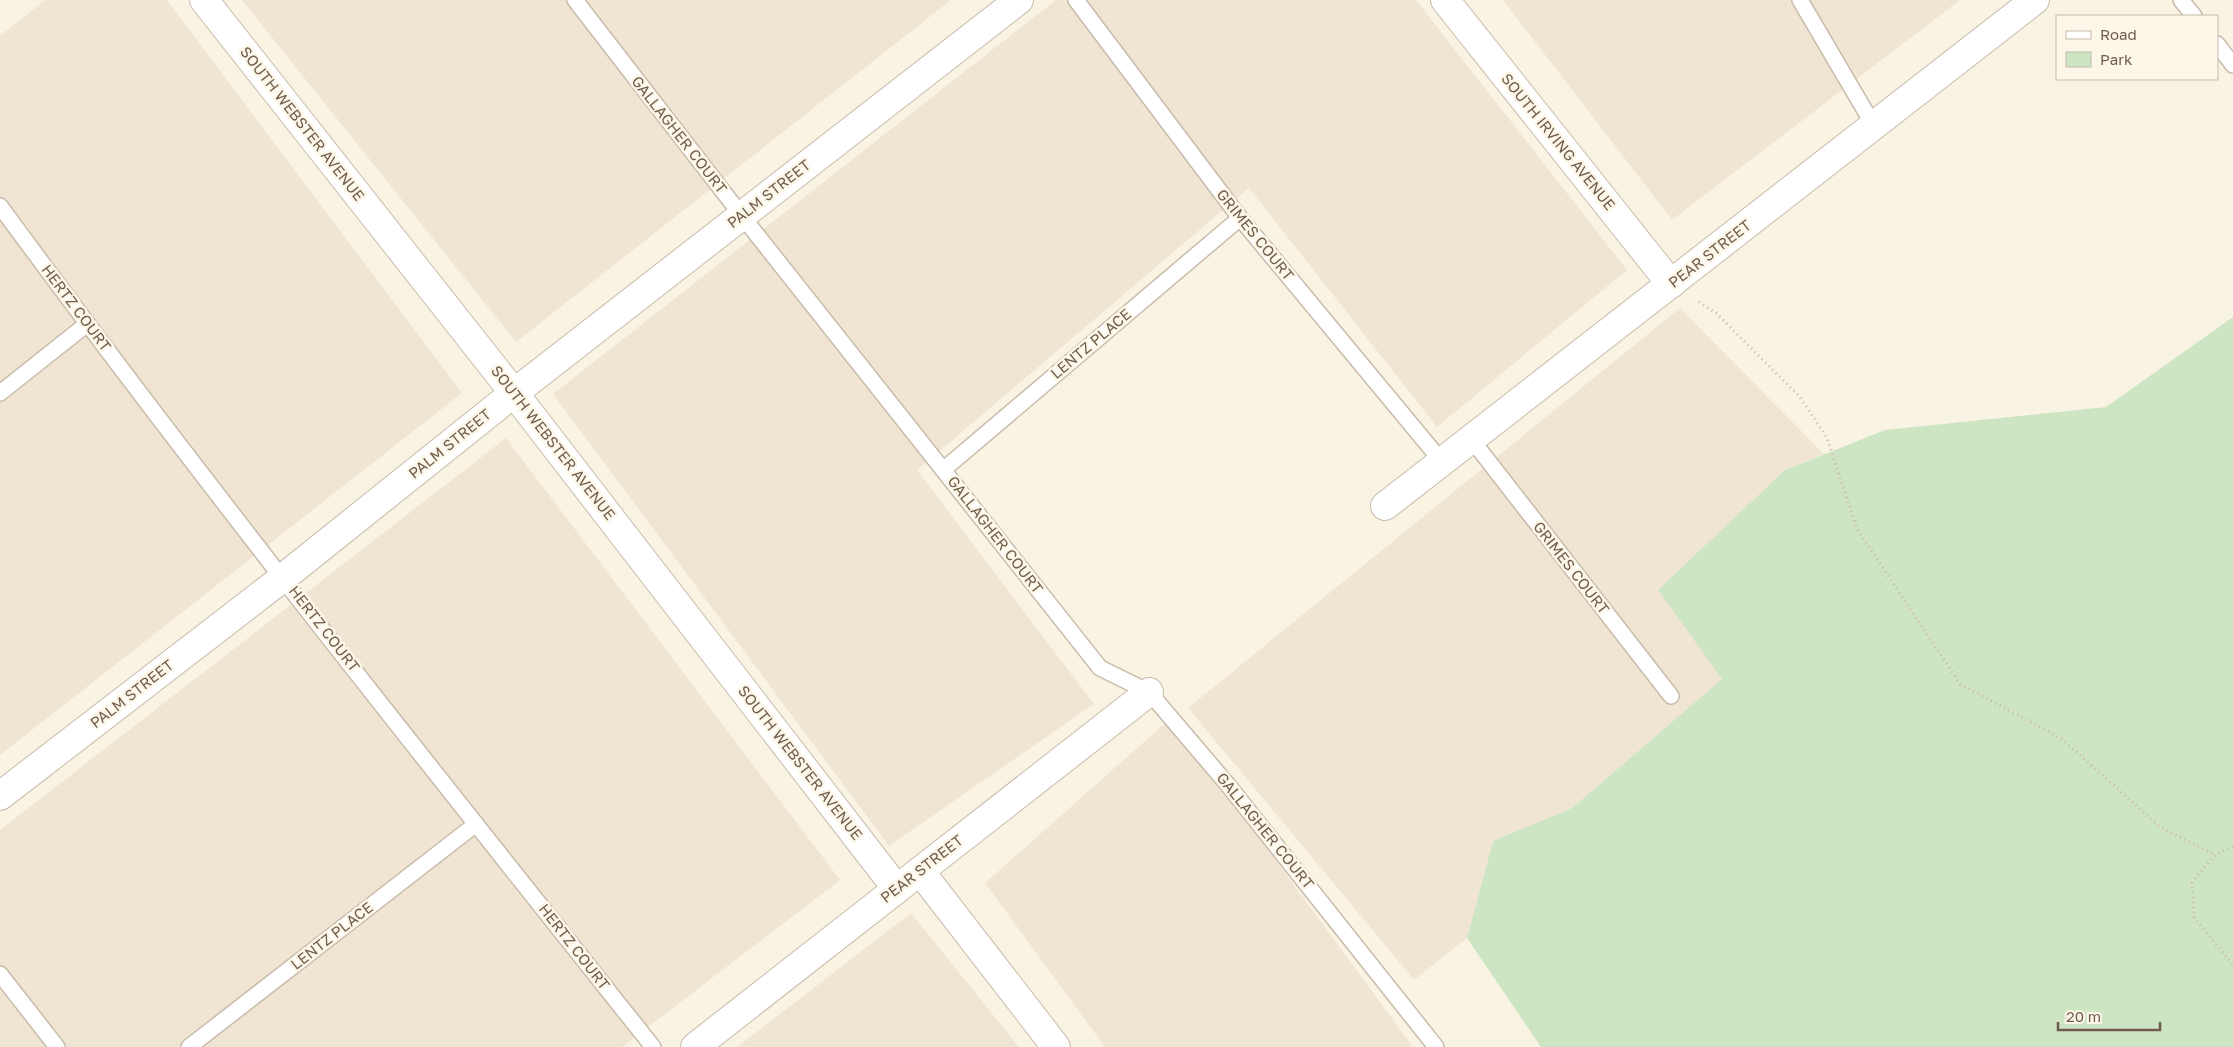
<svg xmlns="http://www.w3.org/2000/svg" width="2233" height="1047" viewBox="0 0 2233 1047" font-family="'Golos Text',sans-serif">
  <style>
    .residential { fill: #f0e5d3 }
    .green { fill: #cee5c4 }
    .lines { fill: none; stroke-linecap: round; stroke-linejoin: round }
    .service-casing { stroke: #c9bbab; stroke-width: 18 }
    .minor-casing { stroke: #c9bbab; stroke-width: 30 }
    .tertiary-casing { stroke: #c9bbab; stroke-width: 30 }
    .path { stroke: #d0b8a2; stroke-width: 3; stroke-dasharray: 1 4; stroke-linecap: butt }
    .service { stroke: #fff; stroke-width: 15 }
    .minor { stroke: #fff; stroke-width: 28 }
    .tertiary { stroke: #fff; stroke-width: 28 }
    .labels { text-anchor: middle; stroke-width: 5; stroke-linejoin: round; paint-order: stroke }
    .street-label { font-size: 15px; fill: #6f5c4c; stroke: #fdf7e9 }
  </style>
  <rect width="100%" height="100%" fill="#f9f3e4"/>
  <g class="residential">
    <polygon points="45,0 167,0 462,393 0,755 0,36"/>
    <polygon points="242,0 951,0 516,342"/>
    <polygon points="1056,0 1416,0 1627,270 1437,427 1249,188 917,470 1094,704 889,846 553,394"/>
    <polygon points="1503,0 1960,0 1672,220"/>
    <polygon points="1680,308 1824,454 1785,470 1722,679 1572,808 1493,841 1467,938 1414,980 1188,708"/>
    <polygon points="506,438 840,880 622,1047 0,1047 0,830"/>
    <polygon points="1171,718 1413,1047 1105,1047 985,883"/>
    <polygon points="911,913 1019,1047 737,1047"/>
  </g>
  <polygon class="green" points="2233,317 2233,1047 1541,1047 1467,938 1493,841 1572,808 1722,679 1658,590 1785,470 1885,430 2106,407"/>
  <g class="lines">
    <g class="service-casing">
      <g id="service">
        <polyline points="575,0 742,216 1100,668 1149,692 1228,785 1436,1047"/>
        <polyline points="1076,0 1240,218 1443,463"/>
        <polyline points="1800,0 1874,126"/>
        <polyline points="2181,0 2194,16"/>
        <polyline points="2217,44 2233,65"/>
        <path d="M 0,206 C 210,492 432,769 653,1047"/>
        <polyline points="0,393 87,324"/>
        <polyline points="1472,440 1671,696"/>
        <polyline points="943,470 1240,218"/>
        <polyline points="0,974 57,1047"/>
        <polyline points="189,1047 476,824"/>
      </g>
    </g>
    <g class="minor-casing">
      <g id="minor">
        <polyline points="1445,0 1671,284"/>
        <polyline points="1385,506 2035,0"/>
        <polyline points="0,796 284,577 514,393 1019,0"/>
        <polyline points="920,871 1149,692"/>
        <polyline points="695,1047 897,889"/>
      </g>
    </g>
    <g class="tertiary-casing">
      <polyline id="tertiary" points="204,0 514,393 897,889 920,871 1056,1047"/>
    </g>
    <g class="path">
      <polyline points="1699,302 1716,313 1800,397 1827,438 1857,529 1960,684 2062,739 2160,827 2215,855"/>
      <polyline points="2233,847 2215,855 2192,882 2194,917 2233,965"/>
    </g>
    <use href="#service" class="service"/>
    <use href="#minor" class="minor"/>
    <use href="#tertiary" class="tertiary"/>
  </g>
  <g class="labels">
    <g class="street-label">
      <text transform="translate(302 124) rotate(52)" y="5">SOUTH WEBSTER AVENUE</text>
      <text transform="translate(679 135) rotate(52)" y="5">GALLAGHER COURT</text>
      <text transform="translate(1558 142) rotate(51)" y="5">SOUTH IRVING AVENUE</text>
      <text transform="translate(769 194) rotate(-38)" y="5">PALM STREET</text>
      <text transform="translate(1255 235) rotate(51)" y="5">GRIMES COURT</text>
      <text transform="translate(1710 254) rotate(-38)" y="5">PEAR STREET</text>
      <text transform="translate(76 308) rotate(53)" y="5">HERTZ COURT</text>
      <text transform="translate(1091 344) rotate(-40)" y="5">LENTZ PLACE</text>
      <text transform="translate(553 443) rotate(52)" y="5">SOUTH WEBSTER AVENUE</text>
      <text transform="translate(450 444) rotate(-39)" y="5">PALM STREET</text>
      <text transform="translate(995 535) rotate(52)" y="5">GALLAGHER COURT</text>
      <text transform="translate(1571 568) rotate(52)" y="5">GRIMES COURT</text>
      <text transform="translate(324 629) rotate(52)" y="5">HERTZ COURT</text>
      <text transform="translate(132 694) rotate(-38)" y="5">PALM STREET</text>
      <text transform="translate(800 763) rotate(52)" y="5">SOUTH WEBSTER AVENUE</text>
      <text transform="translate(1265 831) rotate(51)" y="5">GALLAGHER COURT</text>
      <text transform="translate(922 869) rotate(-38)" y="5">PEAR STREET</text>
      <text transform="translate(332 936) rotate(-38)" y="5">LENTZ PLACE</text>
      <text transform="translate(574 947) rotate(52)" y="5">HERTZ COURT</text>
    </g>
  </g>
  <rect x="2056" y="15" width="162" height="65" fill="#fdf7e9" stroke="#c4b9aa"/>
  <rect x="2066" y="31" width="25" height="8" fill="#ffffff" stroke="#c4b9aa"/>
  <text x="2100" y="40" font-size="15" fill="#6f5c4c">Road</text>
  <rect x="2066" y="52" width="25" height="15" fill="#cee5c4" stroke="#c4b9aa"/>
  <text x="2100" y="65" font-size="15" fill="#6f5c4c">Park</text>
  <path d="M2058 1022v8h102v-8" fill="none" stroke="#6f5c4c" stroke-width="2.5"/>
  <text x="2066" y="1022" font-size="15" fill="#6f5c4c" stroke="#fdf7e9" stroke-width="4" paint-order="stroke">20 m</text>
</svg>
